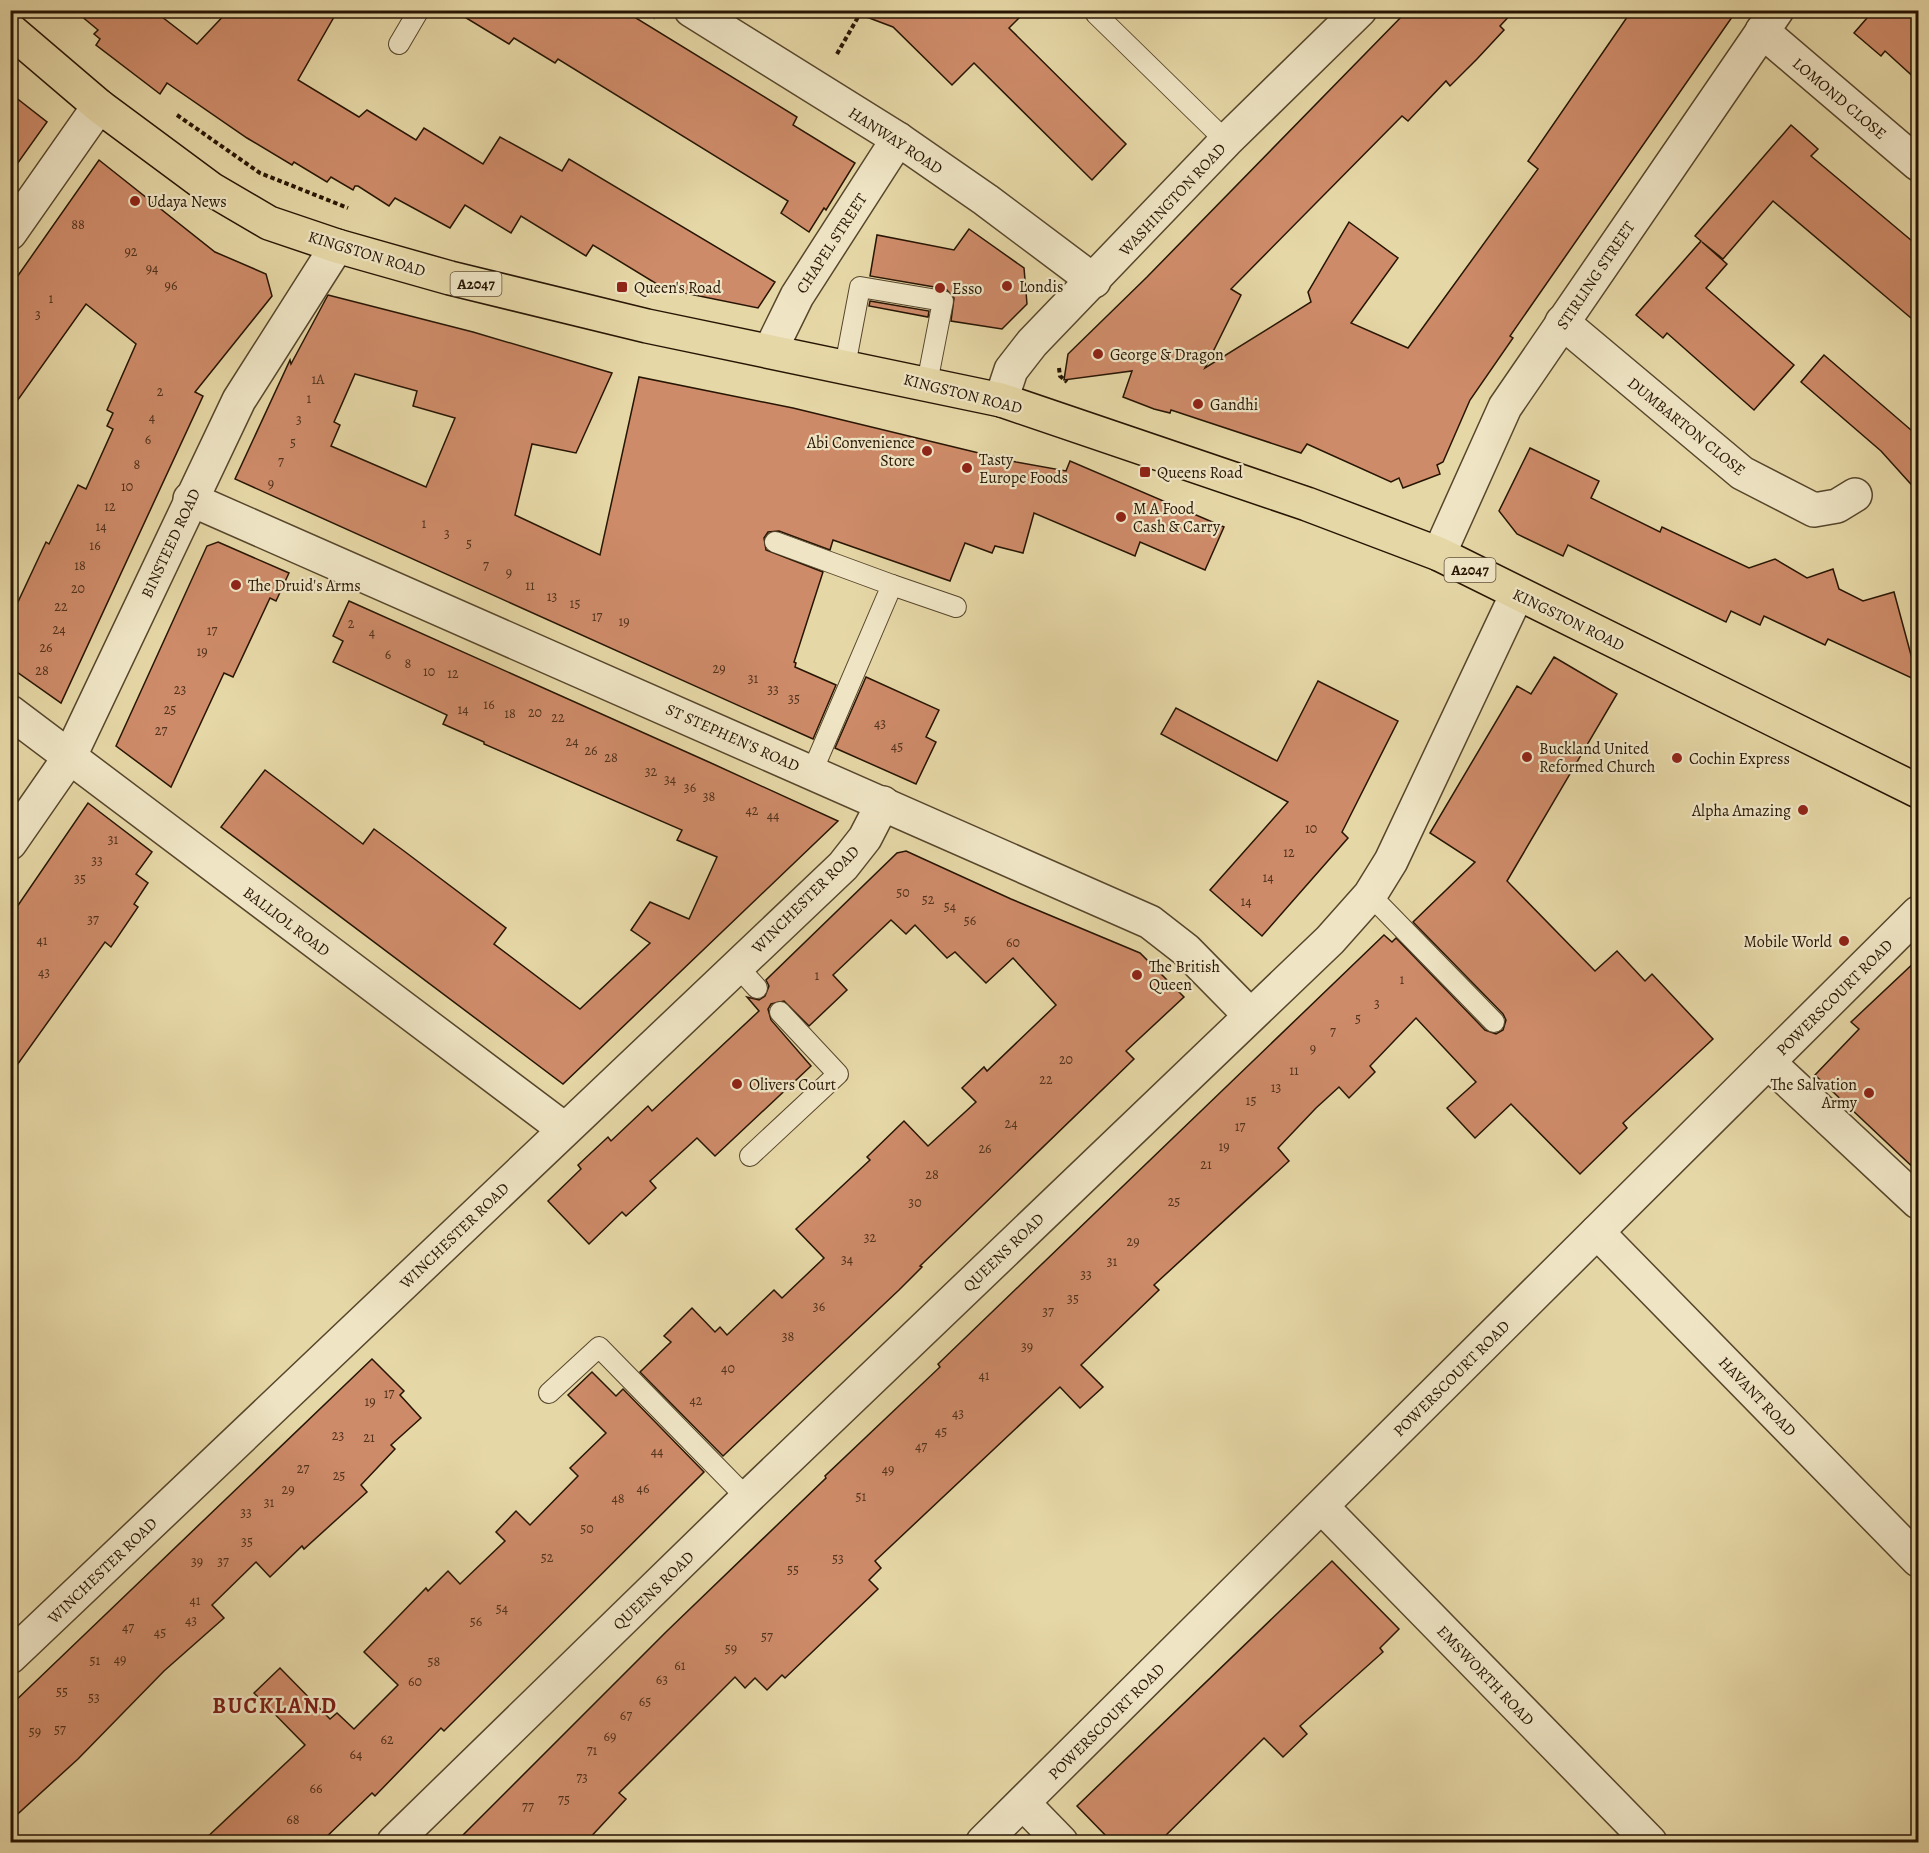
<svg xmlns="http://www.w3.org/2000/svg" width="1929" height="1853" viewBox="0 0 1929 1853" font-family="Alegreya,serif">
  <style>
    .building { fill: #ce8b69; stroke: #271503; stroke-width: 1.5; fill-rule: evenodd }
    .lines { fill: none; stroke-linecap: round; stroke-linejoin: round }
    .service-casing { stroke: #57462c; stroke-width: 22 }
    .minor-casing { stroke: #57462c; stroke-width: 36 }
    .primary-casing { stroke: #271503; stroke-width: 36 }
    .path { stroke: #271503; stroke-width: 4; stroke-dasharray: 4.5 3; stroke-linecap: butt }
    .service { stroke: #efe5c5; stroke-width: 20 }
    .minor { stroke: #efe5c5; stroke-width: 33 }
    .primary { stroke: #e6d7a6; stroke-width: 33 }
    .poi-dot { fill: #8f2418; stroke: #efe5c5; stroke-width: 2 }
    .labels { text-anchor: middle; stroke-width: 4.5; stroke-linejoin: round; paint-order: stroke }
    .number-label { font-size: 14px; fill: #51321c }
    .shield { fill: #efe5c5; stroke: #63533d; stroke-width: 1.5 }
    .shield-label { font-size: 15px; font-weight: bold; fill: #271503 }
    .street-label { font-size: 16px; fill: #271503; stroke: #efe5c5 }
    .poi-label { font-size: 16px; fill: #271503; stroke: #efe5c5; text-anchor: start }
    .district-label { font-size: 22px; font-weight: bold; letter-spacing: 1.5px; fill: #7a1f14; stroke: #efe5c5 }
  </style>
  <rect width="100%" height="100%" fill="#e6d7a6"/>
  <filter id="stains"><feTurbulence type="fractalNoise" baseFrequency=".00333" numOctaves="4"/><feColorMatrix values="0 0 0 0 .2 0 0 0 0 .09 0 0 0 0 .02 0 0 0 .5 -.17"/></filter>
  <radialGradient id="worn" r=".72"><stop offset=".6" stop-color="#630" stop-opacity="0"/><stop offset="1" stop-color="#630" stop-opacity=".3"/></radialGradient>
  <g class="building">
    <polygon points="74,10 153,10 197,44 229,10 338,10 298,80 359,117 367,110 416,140 424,128 483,164 500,137 562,171 569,159 775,282 758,308 665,289 593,245 586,256 521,216 511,233 465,205 450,228 395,198 389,206 358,186 355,186 353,190 331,177 327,182 294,162 292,165 247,138 167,83 160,94 96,45 100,39 94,34 98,30"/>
    <polygon points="453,10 623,10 797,117 793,125 855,163 826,210 824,208 809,232 781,213 788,201 558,59 555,63 514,38 509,44"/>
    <polygon points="857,10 1027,10 1009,28 1126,144 1092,180 974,63 952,85 893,27 856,13"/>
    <polygon points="1408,10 1515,10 1500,26 1504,30 1477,59 1450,86 1446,81 1408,121 1402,116 1231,289 1241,295 1205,368 1311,302 1308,292 1349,222 1398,258 1351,323 1408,348 1538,169 1528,161 1632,10 1737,10 1510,336 1513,338 1470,400 1443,462 1437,465 1440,474 1403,488 1399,478 1391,482 1307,444 1301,453 1171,410 1170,413 1154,409 1123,397 1132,371 1064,380 1068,354 1147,277"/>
    <polygon points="1874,10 1918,10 1918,81 1885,51 1881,56 1854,33"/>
    <polygon points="10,93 47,122 10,174"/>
    <polygon points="1791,125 1818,149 1811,156 1918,246 1918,324 1773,201 1723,259 1702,242 1727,264 1706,288 1794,365 1754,410 1667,333 1663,338 1636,315 1701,241 1695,236"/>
    <polygon points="99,160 215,252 266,274 272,296 195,392 203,396 61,703 10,667 10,619 46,542 49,544 78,485 86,489 113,429 107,426 113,413 107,410 136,344 86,304 10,411 10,287"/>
    <polygon points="969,229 1024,268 1027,304 1002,329 951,321 954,298 946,289 870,276 877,235 954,250"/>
    <path d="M 328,295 L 473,332 L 612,373 L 576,453 L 532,444 L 515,515 L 600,555 L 639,377 L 793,408 L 1016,462 L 1066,471 L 1070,461 L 1224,527 L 1205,570 L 1140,542 L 1135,556 L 1034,513 L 1023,553 L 995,546 L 992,553 L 965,543 L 950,581 L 833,540 L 830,550 L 779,531 L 768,532 L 764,538 L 766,550 L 823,572 L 794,662 L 796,663 L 795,667 L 836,685 L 813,739 L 235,479 L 290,360 L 291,364 ZM 355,374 L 417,391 L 413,406 L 455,418 L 426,487 L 331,446 L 340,425 L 334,422 Z"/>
    <polygon points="870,301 929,311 928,317 869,306"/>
    <polygon points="1824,355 1918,436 1918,492 1881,451 1801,382"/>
    <polygon points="1530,448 1599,481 1591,498 1660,532 1662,527 1749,568 1775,559 1807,578 1833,569 1839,589 1863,601 1894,592 1918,681 1828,639 1825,645 1764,616 1760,625 1731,611 1726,622 1568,545 1563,556 1517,534 1499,511"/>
    <polygon points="218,542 289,573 276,601 270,598 233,677 224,673 171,787 116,746 207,546"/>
    <polygon points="349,601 711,763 838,821 563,1084 221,827 265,770 363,844 374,829 404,851 506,928 494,944 580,1009 650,943 631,930 650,902 689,919 717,857 677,840 682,830 484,744 484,742 443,724 447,715 333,662 343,641 333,636"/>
    <polygon points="1554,657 1617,694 1507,881 1595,971 1617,951 1645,981 1652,974 1713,1039 1623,1123 1627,1128 1580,1174 1511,1104 1475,1138 1447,1108 1476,1082 1416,1018 1370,1066 1375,1072 1349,1098 1339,1087 1316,1108 1278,1148 1289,1161 1154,1285 1159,1290 1081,1365 1103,1387 1080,1408 1060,1387 875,1561 881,1568 869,1580 878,1589 785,1678 782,1675 767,1690 755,1678 745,1688 735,1677 619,1793 626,1799 586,1842 456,1842 667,1631 826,1478 825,1476 940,1367 938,1364 1384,935 1392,942 1396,938 1485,1030 1496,1034 1503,1030 1506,1020 1503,1014 1413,922 1475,862 1430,833 1517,686 1531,694"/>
    <polygon points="866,677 939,710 926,737 936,742 916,784 835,748"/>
    <polygon points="1318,681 1398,721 1342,832 1348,838 1262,936 1210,890 1288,802 1161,734 1176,708 1277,761"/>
    <polygon points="88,803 152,852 136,874 148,883 134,904 138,907 111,947 105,942 10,1075 10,917"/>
    <polygon points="906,851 1011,899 1140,953 1184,997 1126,1051 1134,1059 920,1266 922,1267 899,1290 723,1456 640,1372 671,1342 664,1336 692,1308 715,1332 720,1327 727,1335 774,1290 782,1298 824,1258 796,1229 870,1160 867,1157 904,1121 928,1146 976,1102 962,1088 984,1067 987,1071 1056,1005 1013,958 986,983 955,952 947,958 915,925 906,934 891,920 833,975 847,990 809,1026 784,1001 771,1004 768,1009 771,1020 811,1066 715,1156 697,1138 650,1181 656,1188 626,1216 622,1212 589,1244 548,1201 581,1169 578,1165 608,1137 611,1141 648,1106 652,1111 759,1011 747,997 759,1000 765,996 769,986 766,980 897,853"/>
    <polygon points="1918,959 1918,1172 1815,1075 1859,1029 1851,1022"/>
    <polygon points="372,1359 404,1391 400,1395 421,1418 391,1445 395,1449 361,1485 367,1492 304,1549 302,1546 270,1577 256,1562 212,1605 224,1618 164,1671 78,1759 10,1821 10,1706"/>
    <polygon points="592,1372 616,1396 623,1389 704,1472 444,1731 441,1728 375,1796 372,1793 321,1842 202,1842 305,1745 254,1693 280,1668 330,1719 337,1713 354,1729 398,1685 364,1652 426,1588 428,1591 448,1571 460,1584 505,1541 496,1532 516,1511 530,1525 578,1476 570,1468 606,1433 568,1395"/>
    <polygon points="1332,1561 1399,1629 1380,1648 1383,1652 1300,1726 1307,1734 1283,1757 1264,1738 1159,1842 1112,1842 1077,1806"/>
  </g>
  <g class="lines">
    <g class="service-casing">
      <g id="service">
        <polyline points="1096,14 1226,141"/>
        <polyline points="399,44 419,10"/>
        <polyline points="845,366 860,287 943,301 927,383"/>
        <polyline points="775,542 892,585 812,772"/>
        <polyline points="892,585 956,607"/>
        <polyline points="1370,895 1494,1022"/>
        <polyline points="737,966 757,988"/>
        <polyline points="750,1156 838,1074 780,1012"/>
        <polyline points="549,1393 599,1347 747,1498"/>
      </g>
    </g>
    <g class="minor-casing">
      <g id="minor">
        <polyline points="691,10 898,139 986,200 1094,281"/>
        <polyline points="1762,31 1918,164"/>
        <polyline points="10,233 99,106"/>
        <polyline points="1562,322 1742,473 1814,510 1837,506 1855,495"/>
        <polyline points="770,351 797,296 898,139"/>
        <polyline points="1001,400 1011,370 1032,343 1226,141 1360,10"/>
        <polyline points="190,499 1150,922 1186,950 1250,1015"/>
        <polyline points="1439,554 1505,407 1777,10"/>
        <polyline points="10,712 564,1129"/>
        <polyline points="10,843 69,758 239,400 337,246"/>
        <polyline points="1768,1062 1918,1202"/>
        <polyline points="1597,1232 1918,1560"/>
        <polyline points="1322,1507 1650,1842"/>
        <polyline points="10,1657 843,866 865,838 883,803"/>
        <polyline points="1023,1803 1061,1842"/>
        <polyline points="394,1842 747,1498 1330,940 1370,895 1391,861 1517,594"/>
        <polyline points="983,1842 1918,913"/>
      </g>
    </g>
    <g class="primary-casing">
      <polyline id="primary" points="10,30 99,106 211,189 269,223 337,246 450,278 647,326 1001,400 1307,504 1439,554 1918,791"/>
    </g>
    <g class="path">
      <polyline points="642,10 655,18"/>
      <polyline points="837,54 862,10"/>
      <polyline points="177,115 260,173 348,208"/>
      <polyline points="1059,368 1060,376 1067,382"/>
    </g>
    <use href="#service" class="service"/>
    <use href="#minor" class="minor"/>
    <use href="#primary" class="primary"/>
  </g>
  <g class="poi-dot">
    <circle cx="135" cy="201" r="6"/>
    <circle cx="1007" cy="286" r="6"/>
    <rect x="616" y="281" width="12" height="12" rx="3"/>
    <circle cx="940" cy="288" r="6"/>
    <circle cx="1098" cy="354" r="6"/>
    <circle cx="1198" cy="404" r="6"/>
    <circle cx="927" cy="451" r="6"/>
    <circle cx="967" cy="468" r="6"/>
    <rect x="1139" y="466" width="12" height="12" rx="3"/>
    <circle cx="1121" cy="517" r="6"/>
    <circle cx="236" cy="585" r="6"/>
    <circle cx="1527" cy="757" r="6"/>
    <circle cx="1677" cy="758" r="6"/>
    <circle cx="1803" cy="810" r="6"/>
    <circle cx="1844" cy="941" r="6"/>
    <circle cx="1137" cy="975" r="6"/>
    <circle cx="737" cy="1084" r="6"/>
    <circle cx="1869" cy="1093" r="6"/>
  </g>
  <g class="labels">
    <g class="number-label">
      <text x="78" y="229">88</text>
      <text x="131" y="256">92</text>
      <text x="152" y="273">94</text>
      <text x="171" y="290">96</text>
      <text x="51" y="303">1</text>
      <text x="38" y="319">3</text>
      <text x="318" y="384">1A</text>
      <text x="160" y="396">2</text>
      <text x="309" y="403">1</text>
      <text x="152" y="422">4</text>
      <text x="299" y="424">3</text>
      <text x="148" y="444">6</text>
      <text x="293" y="447">5</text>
      <text x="281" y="466">7</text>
      <text x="137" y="469">8</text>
      <text x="271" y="488">9</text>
      <text x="127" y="491">10</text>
      <text x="110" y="511">12</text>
      <text x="424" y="528">1</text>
      <text x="101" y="531">14</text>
      <text x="447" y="538">3</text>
      <text x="469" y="548">5</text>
      <text x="95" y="550">16</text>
      <text x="80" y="570">18</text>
      <text x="486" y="570">7</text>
      <text x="509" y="577">9</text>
      <text x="530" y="590">11</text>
      <text x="78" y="593">20</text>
      <text x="552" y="601">13</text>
      <text x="575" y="608">15</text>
      <text x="61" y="611">22</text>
      <text x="597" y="621">17</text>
      <text x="624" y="626">19</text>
      <text x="351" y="628">2</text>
      <text x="59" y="634">24</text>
      <text x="212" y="635">17</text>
      <text x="372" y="637">4</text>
      <text x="46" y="652">26</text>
      <text x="202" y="656">19</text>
      <text x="388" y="659">6</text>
      <text x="408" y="668">8</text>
      <text x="719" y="673">29</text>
      <text x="42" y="675">28</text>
      <text x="429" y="676">10</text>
      <text x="453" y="678">12</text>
      <text x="753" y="683">31</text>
      <text x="180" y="694">23</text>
      <text x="773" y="694">33</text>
      <text x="794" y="703">35</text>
      <text x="489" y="709">16</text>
      <text x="170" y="714">25</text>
      <text x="463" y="714">14</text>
      <text x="535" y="717">20</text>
      <text x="510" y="718">18</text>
      <text x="558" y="722">22</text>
      <text x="880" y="728">43</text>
      <text x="161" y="735">27</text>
      <text x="572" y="746">24</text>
      <text x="897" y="751">45</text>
      <text x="591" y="755">26</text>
      <text x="611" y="762">28</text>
      <text x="651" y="776">32</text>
      <text x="670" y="784">34</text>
      <text x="690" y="792">36</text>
      <text x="709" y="801">38</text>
      <text x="752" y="815">42</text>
      <text x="773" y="820">44</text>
      <text x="1311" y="833">10</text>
      <text x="113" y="844">31</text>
      <text x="1289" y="857">12</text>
      <text x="97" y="865">33</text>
      <text x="1268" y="882">14</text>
      <text x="80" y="883">35</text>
      <text x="903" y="897">50</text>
      <text x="928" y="904">52</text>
      <text x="1246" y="906">14</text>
      <text x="950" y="911">54</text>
      <text x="93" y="924">37</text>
      <text x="970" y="925">56</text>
      <text x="42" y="945">41</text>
      <text x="1013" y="947">60</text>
      <text x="44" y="977">43</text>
      <text x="817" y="980">1</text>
      <text x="1402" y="984">1</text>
      <text x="1377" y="1008">3</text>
      <text x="1358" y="1023">5</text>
      <text x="1333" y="1036">7</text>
      <text x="1313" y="1053">9</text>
      <text x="1066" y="1064">20</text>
      <text x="1294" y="1075">11</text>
      <text x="1046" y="1084">22</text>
      <text x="1276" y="1092">13</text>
      <text x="1251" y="1105">15</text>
      <text x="1011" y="1128">24</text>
      <text x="1240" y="1131">17</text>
      <text x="1224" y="1151">19</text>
      <text x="985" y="1153">26</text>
      <text x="1206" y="1169">21</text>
      <text x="932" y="1179">28</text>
      <text x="1174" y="1206">25</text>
      <text x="915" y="1207">30</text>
      <text x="870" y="1242">32</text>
      <text x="1133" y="1246">29</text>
      <text x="847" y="1264">34</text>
      <text x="1112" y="1266">31</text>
      <text x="1086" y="1279">33</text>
      <text x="1073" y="1303">35</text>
      <text x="819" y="1311">36</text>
      <text x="1048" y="1316">37</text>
      <text x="788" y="1341">38</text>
      <text x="1027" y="1351">39</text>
      <text x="728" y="1373">40</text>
      <text x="984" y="1380">41</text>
      <text x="389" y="1398">17</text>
      <text x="696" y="1405">42</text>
      <text x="370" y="1406">19</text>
      <text x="958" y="1418">43</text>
      <text x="941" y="1436">45</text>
      <text x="338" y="1440">23</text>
      <text x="369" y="1442">21</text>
      <text x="921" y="1451">47</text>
      <text x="657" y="1456">44</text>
      <text x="303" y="1473">27</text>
      <text x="888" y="1474">49</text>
      <text x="339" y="1480">25</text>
      <text x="643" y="1493">46</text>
      <text x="288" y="1494">29</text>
      <text x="861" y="1501">51</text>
      <text x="618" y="1503">48</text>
      <text x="269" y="1507">31</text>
      <text x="246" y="1517">33</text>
      <text x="587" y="1533">50</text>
      <text x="247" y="1546">35</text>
      <text x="547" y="1562">52</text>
      <text x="838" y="1563">53</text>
      <text x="197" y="1566">39</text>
      <text x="223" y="1566">37</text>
      <text x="793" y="1574">55</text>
      <text x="195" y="1605">41</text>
      <text x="502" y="1613">54</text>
      <text x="191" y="1625">43</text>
      <text x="476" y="1626">56</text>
      <text x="128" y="1632">47</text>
      <text x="160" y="1637">45</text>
      <text x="767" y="1641">57</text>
      <text x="731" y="1653">59</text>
      <text x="120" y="1664">49</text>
      <text x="95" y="1665">51</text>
      <text x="434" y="1666">58</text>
      <text x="680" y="1670">61</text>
      <text x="662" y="1684">63</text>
      <text x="415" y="1686">60</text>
      <text x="62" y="1696">55</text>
      <text x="94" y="1702">53</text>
      <text x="645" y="1706">65</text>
      <text x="626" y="1720">67</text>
      <text x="60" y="1734">57</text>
      <text x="35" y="1736">59</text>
      <text x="610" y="1741">69</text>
      <text x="387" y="1744">62</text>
      <text x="592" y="1755">71</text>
      <text x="356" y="1759">64</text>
      <text x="582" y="1782">73</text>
      <text x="316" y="1793">66</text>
      <text x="564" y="1804">75</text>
      <text x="528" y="1811">77</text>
      <text x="293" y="1824">68</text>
    </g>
    <g class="shield">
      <rect x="450.5" y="272" width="51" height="24" rx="4.5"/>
      <rect x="1444.5" y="558" width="51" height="24" rx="4.5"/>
    </g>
    <g class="shield-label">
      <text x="476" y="289">A2047</text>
      <text x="1470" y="575">A2047</text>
    </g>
    <g class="street-label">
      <text transform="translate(1840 98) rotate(40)" y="6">LOMOND CLOSE</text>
      <text transform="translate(896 140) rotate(33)" y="6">HANWAY ROAD</text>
      <text transform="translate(1172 199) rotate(-47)" y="6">WASHINGTON ROAD</text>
      <text transform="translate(831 243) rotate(-57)" y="6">CHAPEL STREET</text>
      <text transform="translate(367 253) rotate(17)" y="6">KINGSTON ROAD</text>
      <text transform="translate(1595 275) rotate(-56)" y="6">STIRLING STREET</text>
      <text transform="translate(963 393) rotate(14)" y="6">KINGSTON ROAD</text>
      <text transform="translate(1687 426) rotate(39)" y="6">DUMBARTON CLOSE</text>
      <text transform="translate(170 543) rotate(-65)" y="6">BINSTEED ROAD</text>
      <text transform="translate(1569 619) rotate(26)" y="6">KINGSTON ROAD</text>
      <text transform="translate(733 737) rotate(24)" y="6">ST STEPHEN'S ROAD</text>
      <text transform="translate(805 899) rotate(-45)" y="6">WINCHESTER ROAD</text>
      <text transform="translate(287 921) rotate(37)" y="6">BALLIOL ROAD</text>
      <text transform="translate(1834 997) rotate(-45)" y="6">POWERSCOURT ROAD</text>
      <text transform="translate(454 1235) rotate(-44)" y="6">WINCHESTER ROAD</text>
      <text transform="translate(1003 1252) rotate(-44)" y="6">QUEENS ROAD</text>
      <text transform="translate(1451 1378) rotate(-45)" y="6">POWERSCOURT ROAD</text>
      <text transform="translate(1758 1396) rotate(46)" y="6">HAVANT ROAD</text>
      <text transform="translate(102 1570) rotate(-44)" y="6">WINCHESTER ROAD</text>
      <text transform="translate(653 1590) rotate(-44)" y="6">QUEENS ROAD</text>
      <text transform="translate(1486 1675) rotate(46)" y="6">EMSWORTH ROAD</text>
      <text transform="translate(1106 1721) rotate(-45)" y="6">POWERSCOURT ROAD</text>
    </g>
    <g class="poi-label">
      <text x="147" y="207">Udaya News</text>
      <text x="1019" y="292">Londis</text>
      <text x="634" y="293">Queen's Road</text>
      <text x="952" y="294">Esso</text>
      <text x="1110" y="360">George &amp; Dragon</text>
      <text x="1210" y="410">Gandhi</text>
      <text x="915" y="448" text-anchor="end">Abi Convenience<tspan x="915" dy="18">Store</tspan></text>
      <text x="979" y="465">Tasty<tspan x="979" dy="18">Europe Foods</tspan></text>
      <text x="1157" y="478">Queens Road</text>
      <text x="1133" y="514">M A Food<tspan x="1133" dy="18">Cash &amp; Carry</tspan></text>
      <text x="248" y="591">The Druid's Arms</text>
      <text x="1539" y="754">Buckland United<tspan x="1539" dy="18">Reformed Church</tspan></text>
      <text x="1689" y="764">Cochin Express</text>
      <text x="1791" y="816" text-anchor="end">Alpha Amazing</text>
      <text x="1832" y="947" text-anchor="end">Mobile World</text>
      <text x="1149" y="972">The British<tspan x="1149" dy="18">Queen</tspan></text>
      <text x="749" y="1090">Olivers Court</text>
      <text x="1857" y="1090" text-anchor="end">The Salvation<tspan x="1857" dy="18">Army</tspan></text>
    </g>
    <g class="district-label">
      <text x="275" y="1713">BUCKLAND</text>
    </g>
  </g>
  <rect width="1929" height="1853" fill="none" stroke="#e6d7a6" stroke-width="36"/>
  <rect x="12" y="12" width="1905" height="1829" fill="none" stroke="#271503" stroke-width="3"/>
  <rect x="18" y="18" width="1893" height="1817" fill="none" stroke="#271503" stroke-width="1.5"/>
  <rect width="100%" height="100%" filter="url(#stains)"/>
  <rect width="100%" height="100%" fill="url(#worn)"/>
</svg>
